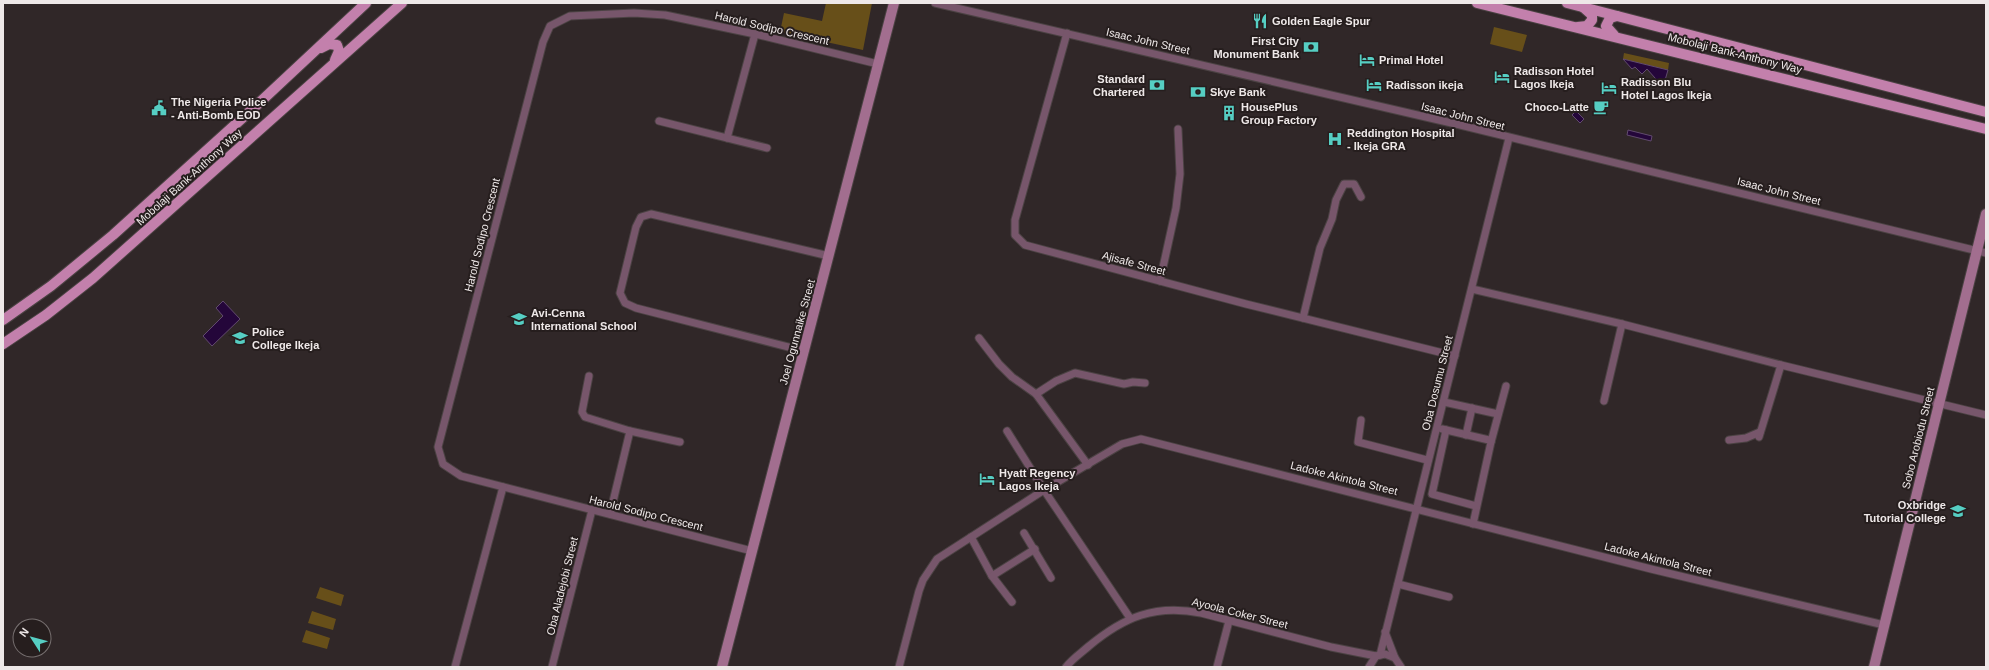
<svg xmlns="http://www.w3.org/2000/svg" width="1989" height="670" viewBox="0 0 1989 670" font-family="Arial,sans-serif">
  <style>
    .green { fill: #674f19 }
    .water { fill: #24063a; stroke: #614a6e }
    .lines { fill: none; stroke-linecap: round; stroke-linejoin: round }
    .street-casing { stroke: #4b4243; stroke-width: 9 }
    .secondary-casing { stroke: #4b4243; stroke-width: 12 }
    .primary-casing { stroke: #4b4243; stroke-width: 12 }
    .street { stroke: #77566b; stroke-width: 7 }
    .secondary { stroke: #a26e8f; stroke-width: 10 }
    .primary { stroke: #c380ac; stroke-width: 10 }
    .labels { text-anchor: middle; stroke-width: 4; stroke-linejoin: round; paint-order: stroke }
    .poi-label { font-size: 11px; font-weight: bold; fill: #eee8e8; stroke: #261e1e; text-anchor: start }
    .street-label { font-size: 11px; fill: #eee8e8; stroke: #261e1e }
  </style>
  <rect width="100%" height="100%" fill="#302728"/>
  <g class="green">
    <polygon points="826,3 872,3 863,50 780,32 784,13 822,21"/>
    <polygon points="1494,27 1527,35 1522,52 1490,44"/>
    <polygon points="1624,53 1669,63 1668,70 1623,59"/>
    <polygon points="320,587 344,595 341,606 316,598"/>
    <polygon points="312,611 336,619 333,630 308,623"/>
    <polygon points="306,630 330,638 327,649 302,642"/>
  </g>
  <g class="water">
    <polygon points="1623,59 1668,70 1663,87 1647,69 1642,74 1635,67 1632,69"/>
    <polygon points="1576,111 1584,119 1580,123 1572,115"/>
    <polygon points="1628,130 1652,136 1651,141 1627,135"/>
    <polygon points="223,301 240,319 212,346 203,336 223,316 216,308"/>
  </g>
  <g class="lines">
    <g class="street-casing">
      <g id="street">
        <polyline points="935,3 1456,124 1986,253"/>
        <polyline points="1067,33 1015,220 1015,235 1025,245 1246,304 1455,356"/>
        <polyline points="659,121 767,148"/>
        <polyline points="727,138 755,34"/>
        <polyline points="1160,281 1176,208 1180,174 1178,129"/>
        <polyline points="1472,289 1622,324 1781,365 1986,415"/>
        <polyline points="1303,318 1320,248 1332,219 1336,200 1344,184 1354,184 1361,197"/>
        <polyline points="979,338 999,364 1012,377 1036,394 1088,465"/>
        <polyline points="804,351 636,308 625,303 620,293 636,227 641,217 651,214 829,256"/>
        <polyline points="589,376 582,412 585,417 630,431 680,442"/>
        <polyline points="1036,394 1056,381 1075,373 1124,384 1133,382 1145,383"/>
        <polyline points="1604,401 1622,324"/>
        <polyline points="1444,402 1498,414"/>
        <polyline points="1361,420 1358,442 1427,460"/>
        <polyline points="1442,429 1489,440 1491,442 1473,524"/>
        <polyline points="1446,430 1432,494 1476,506"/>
        <polyline points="1007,431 1044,490 1130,618"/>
        <polyline points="1466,435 1472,408"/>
        <polyline points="1759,437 1781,365"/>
        <polyline points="1729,440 1746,438 1760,432"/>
        <polyline points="1491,442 1506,386"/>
        <polyline points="610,514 630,431"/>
        <polyline points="1024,533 1051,578"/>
        <polyline points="971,537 992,576 1012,602"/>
        <polyline points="752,551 461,476 443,464 438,447 543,42 550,26 570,16 634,13 665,15 755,34 878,64"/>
        <polyline points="992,576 1035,549"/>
        <polyline points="1398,584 1449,597"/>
        <polyline points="1385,632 1395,658"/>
        <polyline points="1380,655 1509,138"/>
        <polyline points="455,667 503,487"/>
        <polyline points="552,667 592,510"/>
        <polyline points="899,667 919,591 923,580 937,559 1044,490 1122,444 1141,439 1651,569 1884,625"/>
        <path d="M 1066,667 C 1072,659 1081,653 1089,646 C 1124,617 1155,604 1201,613 L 1331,647 L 1376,656"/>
        <polyline points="1217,667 1229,621"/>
        <polyline points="1369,667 1376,656 1385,654 1395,658 1401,667"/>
      </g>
    </g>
    <g class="secondary-casing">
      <g id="secondary">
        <polyline points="722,667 894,3"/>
        <polyline points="1874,667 1986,214"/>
      </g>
    </g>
    <g class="primary-casing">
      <g id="primary">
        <polyline points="1477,3 1986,129"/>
        <polyline points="1567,3 1986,112"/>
        <polyline points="1578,27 1587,26 1592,20 1592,15 1583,7"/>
        <polyline points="1614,35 1606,26 1610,18 1617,16"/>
        <polyline points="321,48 329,44 337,45 339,51 335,60"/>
        <polyline points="3,320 51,286 113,235 258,104 366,3"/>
        <polyline points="3,344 46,315 93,278 402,3"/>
      </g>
    </g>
    <use href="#street" class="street"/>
    <use href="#secondary" class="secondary"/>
    <use href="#primary" class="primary"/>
  </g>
  <defs>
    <g id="restaurant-bare" transform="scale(1.2)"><path d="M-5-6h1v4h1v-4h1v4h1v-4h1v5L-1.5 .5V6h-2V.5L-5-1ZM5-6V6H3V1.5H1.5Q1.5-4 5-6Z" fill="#56cec3" stroke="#261e1e" stroke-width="2.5" paint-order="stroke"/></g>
    <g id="bank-bare" transform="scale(1.2)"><path d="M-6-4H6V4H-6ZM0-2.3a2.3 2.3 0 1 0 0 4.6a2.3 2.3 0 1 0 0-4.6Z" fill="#56cec3" stroke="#261e1e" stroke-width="2.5" paint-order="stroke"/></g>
    <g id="hotel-bare" transform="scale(1.2)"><path d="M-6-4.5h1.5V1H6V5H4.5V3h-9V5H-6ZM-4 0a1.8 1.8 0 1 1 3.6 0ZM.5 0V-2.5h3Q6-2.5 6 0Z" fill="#56cec3" stroke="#261e1e" stroke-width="2.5" paint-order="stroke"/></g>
    <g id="cafe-bare" transform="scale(1.2)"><path d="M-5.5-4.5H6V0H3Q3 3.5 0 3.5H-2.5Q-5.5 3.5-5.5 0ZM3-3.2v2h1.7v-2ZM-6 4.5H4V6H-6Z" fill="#56cec3" stroke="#261e1e" stroke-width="2.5" paint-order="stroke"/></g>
    <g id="civic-bare" transform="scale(1.2)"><path d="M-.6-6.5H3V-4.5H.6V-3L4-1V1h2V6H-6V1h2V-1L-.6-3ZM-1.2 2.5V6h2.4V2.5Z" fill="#56cec3" stroke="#261e1e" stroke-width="2.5" paint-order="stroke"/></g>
    <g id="building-bare" transform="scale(1.2)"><path d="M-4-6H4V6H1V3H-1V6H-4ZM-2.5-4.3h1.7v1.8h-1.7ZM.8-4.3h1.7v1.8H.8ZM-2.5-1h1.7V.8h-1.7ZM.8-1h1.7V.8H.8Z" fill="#56cec3" stroke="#261e1e" stroke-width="2.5" paint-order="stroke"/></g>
    <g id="hospital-bare" transform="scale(1.2)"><path d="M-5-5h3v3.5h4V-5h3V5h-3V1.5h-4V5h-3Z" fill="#56cec3" stroke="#261e1e" stroke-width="2.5" paint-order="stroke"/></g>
    <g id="school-bare" transform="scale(1.2)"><path d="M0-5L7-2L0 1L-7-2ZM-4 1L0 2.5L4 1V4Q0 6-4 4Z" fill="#56cec3" stroke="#261e1e" stroke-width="2.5" paint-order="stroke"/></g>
  </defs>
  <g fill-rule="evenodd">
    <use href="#restaurant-bare" x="1260" y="21"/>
    <use href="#bank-bare" x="1311" y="47"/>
    <use href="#hotel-bare" x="1367" y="60"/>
    <use href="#hotel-bare" x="1502" y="77"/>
    <use href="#bank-bare" x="1157" y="85"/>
    <use href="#hotel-bare" x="1374" y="85"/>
    <use href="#hotel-bare" x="1609" y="88"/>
    <use href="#bank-bare" x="1198" y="92"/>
    <use href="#cafe-bare" x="1601" y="107"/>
    <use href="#civic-bare" x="159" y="108"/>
    <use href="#building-bare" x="1229" y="113"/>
    <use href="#hospital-bare" x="1335" y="139"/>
    <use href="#school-bare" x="519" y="319"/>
    <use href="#school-bare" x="240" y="338"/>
    <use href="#hotel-bare" x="987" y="479"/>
    <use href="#school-bare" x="1958" y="511"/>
  </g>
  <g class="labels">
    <g class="poi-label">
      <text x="1272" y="25">Golden Eagle Spur</text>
      <text x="1299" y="45" text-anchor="end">First City<tspan x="1299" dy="13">Monument Bank</tspan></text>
      <text x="1379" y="64">Primal Hotel</text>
      <text x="1514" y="75">Radisson Hotel<tspan x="1514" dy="13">Lagos Ikeja</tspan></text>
      <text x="1145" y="83" text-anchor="end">Standard<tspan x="1145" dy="13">Chartered</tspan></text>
      <text x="1621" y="86">Radisson Blu<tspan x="1621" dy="13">Hotel Lagos Ikeja</tspan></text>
      <text x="1386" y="89">Radisson ikeja</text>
      <text x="1210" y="96">Skye Bank</text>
      <text x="171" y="106">The Nigeria Police<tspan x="171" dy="13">- Anti-Bomb EOD</tspan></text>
      <text x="1241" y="111">HousePlus<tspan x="1241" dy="13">Group Factory</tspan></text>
      <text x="1589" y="111" text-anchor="end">Choco-Latte</text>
      <text x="1347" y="137">Reddington Hospital<tspan x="1347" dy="13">- Ikeja GRA</tspan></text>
      <text x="531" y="317">Avi-Cenna<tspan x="531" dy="13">International School</tspan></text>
      <text x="252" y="336">Police<tspan x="252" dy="13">College Ikeja</tspan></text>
      <text x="999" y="477">Hyatt Regency<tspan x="999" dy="13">Lagos Ikeja</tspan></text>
      <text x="1946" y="509" text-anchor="end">Oxbridge<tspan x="1946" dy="13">Tutorial College</tspan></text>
    </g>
    <g class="street-label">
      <text transform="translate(772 28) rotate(13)" y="4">Harold Sodipo Crescent</text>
      <text transform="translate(1148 41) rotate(13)" y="4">Isaac John Street</text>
      <text transform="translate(1735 53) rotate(14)" y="4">Mobolaji Bank-Anthony Way</text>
      <text transform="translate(1463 116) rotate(14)" y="4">Isaac John Street</text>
      <text transform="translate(189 177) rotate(-42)" y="4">Mobolaji Bank-Anthony Way</text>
      <text transform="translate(1779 191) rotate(14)" y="4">Isaac John Street</text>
      <text transform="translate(482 235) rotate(-76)" y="4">Harold Sodipo Crescent</text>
      <text transform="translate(1134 263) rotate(15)" y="4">Ajisafe Street</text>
      <text transform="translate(797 332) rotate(-75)" y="4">Joel Ogunnaike Street</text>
      <text transform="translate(1437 383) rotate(-76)" y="4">Oba Dosumu Street</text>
      <text transform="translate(1918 438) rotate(-76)" y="4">Sobo Arobiodu Street</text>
      <text transform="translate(1344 478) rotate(14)" y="4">Ladoke Akintola Street</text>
      <text transform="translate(646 513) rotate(14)" y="4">Harold Sodipo Crescent</text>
      <text transform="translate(1658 559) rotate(14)" y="4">Ladoke Akintola Street</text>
      <text transform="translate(562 586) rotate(-76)" y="4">Oba Aladejobi Street</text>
      <text transform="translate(1240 613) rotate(14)" y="4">Ayoola Coker Street</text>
    </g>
  </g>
  <rect width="1989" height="670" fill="none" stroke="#eee8e8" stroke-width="8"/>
  <g transform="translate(32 638) rotate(306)"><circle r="19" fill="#261e1e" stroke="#766f6f"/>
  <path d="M0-3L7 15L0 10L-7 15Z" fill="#56cec3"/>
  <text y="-6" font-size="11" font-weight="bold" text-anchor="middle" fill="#eee8e8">N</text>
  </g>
</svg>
